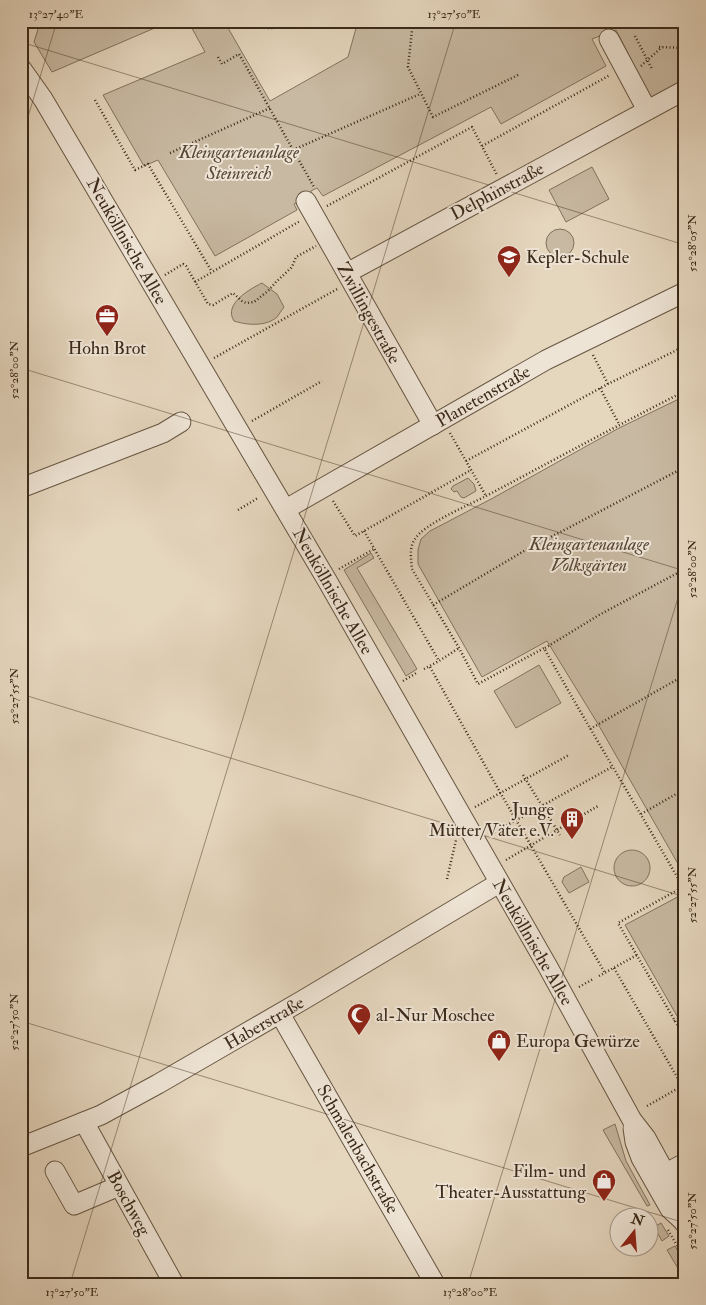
<svg xmlns="http://www.w3.org/2000/svg" width="706" height="1305" viewBox="0 0 706 1305" font-family="'IM FELL Double Pica',serif">
  <style>
    .green { fill: #c8b9a2; stroke: #82725e }
    .lines { fill: none; stroke-linecap: round; stroke-linejoin: round }
    .minor-casing { stroke: #665542; stroke-width: 21 }
    .path { stroke: #3b2a19; stroke-width: 2.5; stroke-dasharray: 1 2.5; stroke-linecap: butt }
    .minor { stroke: #eee4d5; stroke-width: 19 }
    .ticks { fill: none; stroke: #3b2a19; stroke-width: 1; stroke-opacity: 0.45 }
    .labels { text-anchor: middle; stroke-width: 4; stroke-linejoin: round; paint-order: stroke }
    .park-label { font-size: 18px; font-style: italic; fill: #574734; stroke: #eee4d5 }
    .street-label { font-size: 18px; fill: #3b2a19; stroke: #eee4d5 }
    .poi-label { font-size: 18px; fill: #3b2a19; stroke: #eee4d5; text-anchor: start }
    .neatline { fill: none; stroke: #3b2a19; stroke-width: 2 }
    .ticks-label { font-size: 12px; text-anchor: middle; fill: #3b2a19 }
  </style>
  <rect width="100%" height="100%" fill="#e5d6be"/>
  <filter id="stains"><feTurbulence type="fractalNoise" baseFrequency=".004" numOctaves="4"/><feColorMatrix values="0 0 0 0 .2 0 0 0 0 .09 0 0 0 0 .02 0 0 0 .5 -.17"/></filter>
  <radialGradient id="worn" r=".72"><stop offset=".6" stop-color="#630" stop-opacity="0"/><stop offset="1" stop-color="#630" stop-opacity=".3"/></radialGradient>
  <g class="green">
    <polygon points="51,21 171,21 52,72 34,42 39,26"/>
    <polygon points="188,21 224,21 270,101 348,57 358,21 685,21 685,81 651,99 616,30 592,39 606,66 501,124 491,107 323,196 317,188 311,191 311,195 294,204 297,210 215,256 158,160 144,166 103,95 205,52"/>
    <polygon points="592,167 609,199 566,222 549,190"/>
    <circle cx="560" cy="243" r="14"/>
    <path d="M 262,283 L 277,294 L 284,307 C 282,310 279,314 277,317 C 266,327 246,325 234,321 C 223,304 250,289 262,283 Z"/>
    <polygon points="685,396 685,876 598,724 547,641 482,677 418,564 418,550 421,539 430,531 493,498 619,428"/>
    <polygon points="468,478 474,484 476,491 464,498 461,497 457,491 454,492 451,489 453,486"/>
    <polygon points="371,553 374,558 357,568 417,669 406,676 344,570"/>
    <polygon points="539,665 561,703 516,728 494,691"/>
    <circle cx="632" cy="868" r="18"/>
    <polygon points="581,867 589,882 569,893 562,882 564,877"/>
    <polygon points="685,893 685,1030 625,925"/>
    <polygon points="615,1124 626,1161 650,1205 647,1206 603,1130"/>
    <polygon points="661,1223 669,1236 662,1241 654,1227"/>
    <polygon points="675,1246 685,1263 685,1280 667,1250"/>
  </g>
  <g class="lines">
    <g class="minor-casing">
      <g id="minor">
        <polyline points="609,39 647,110"/>
        <polyline points="21,68 43,99 328,582 548,967 632,1120 646,1138 679,1198 683,1205 683,1221"/>
        <polyline points="306,201 433,425"/>
        <polyline points="347,273 685,90"/>
        <polyline points="21,488 163,433 181,422"/>
        <polyline points="286,509 546,360 685,292"/>
        <polyline points="280,1014 435,1284"/>
        <polyline points="84,1122 174,1284"/>
        <polyline points="633,1128 635,1142 641,1158 670,1209 683,1221 685,1224"/>
        <polyline points="21,1147 101,1115 158,1084 303,1000 499,883"/>
        <polyline points="55,1171 74,1205 119,1186"/>
        <polyline points="655,1179 685,1163"/>
      </g>
    </g>
    <g class="path">
      <path d="M 252,21 C 263,30 276,31 287,21"/>
      <polyline points="413,21 408,67 433,117 520,74"/>
      <polyline points="450,29 450,21"/>
      <polyline points="635,36 652,69"/>
      <polyline points="659,47 685,48"/>
      <polyline points="218,57 222,64 239,54 314,187"/>
      <polyline points="641,66 662,47"/>
      <polyline points="678,70 681,77"/>
      <polyline points="95,100 135,170 148,164 212,272"/>
      <polyline points="482,146 610,75"/>
      <polyline points="293,150 420,94"/>
      <polyline points="170,153 270,108"/>
      <polyline points="327,206 472,127 497,175"/>
      <polyline points="165,275 183,264 186,266 208,304 213,305 233,293 242,301 246,303 254,302 268,291 276,282 292,267 296,257 316,246"/>
      <polyline points="195,282 300,221"/>
      <polyline points="593,355 608,384"/>
      <polyline points="214,358 339,288"/>
      <polyline points="600,388 619,424"/>
      <path d="M 685,391 C 618,425 552,461 486,496 C 469,505 424,524 415,539 C 409,547 411,559 412,569 L 459,648 L 478,684 L 544,648 C 589,728 637,807 683,887 L 618,923 L 685,1038"/>
      <polyline points="252,421 322,381"/>
      <polyline points="450,433 486,496"/>
      <polyline points="466,461 608,384 685,346"/>
      <polyline points="333,501 355,536 471,470"/>
      <polyline points="238,510 258,498"/>
      <polyline points="364,531 439,661"/>
      <polyline points="339,569 374,549"/>
      <polyline points="433,605 524,551 685,467"/>
      <polyline points="545,648 599,615 685,569"/>
      <polyline points="430,667 501,794 605,973"/>
      <polyline points="424,669 439,661 459,648"/>
      <polyline points="403,681 418,672"/>
      <polyline points="590,729 685,675"/>
      <polyline points="523,775 560,835"/>
      <polyline points="475,807 569,755"/>
      <polyline points="641,814 685,789"/>
      <polyline points="491,834 612,767"/>
      <polyline points="506,860 598,806"/>
      <polyline points="447,879 456,840"/>
      <polyline points="614,968 685,1091"/>
      <polyline points="599,976 637,955"/>
      <polyline points="579,987 593,979"/>
      <polyline points="674,1021 685,1015"/>
      <polyline points="685,1099 682,1101 685,1110"/>
      <polyline points="647,1106 682,1086"/>
      <polyline points="668,1230 685,1259"/>
    </g>
    <use href="#minor" class="minor"/>
  </g>
  <path class="ticks" d="M 21,42 L 685,245M 21,140 L 57,21M 21,368 L 685,571M 21,694 L 685,897M 21,1021 L 685,1223M 70,1284 L 456,21M 468,1284 L 685,575"/>
  <defs>
    <g id="school-pin" transform="scale(1.25)"><path d="M0 17L-7.5 6A9.5 9.5 0 1 1 7.5 6Z" fill="#8f2418" stroke="#eee4d5"/><path d="M0-5L7-2L0 1L-7-2ZM-4 1L0 2.5L4 1V4Q0 6-4 4Z" fill="#fff"/></g>
    <g id="office-pin" transform="scale(1.25)"><path d="M0 17L-7.5 6A9.5 9.5 0 1 1 7.5 6Z" fill="#8f2418" stroke="#eee4d5"/><path d="M-6-3h4V-5.5h4V-3h4V5H-6ZM-1-4.5V-3h2v-1.5ZM-6 0V1H6V0Z" fill="#fff"/></g>
    <g id="building-pin" transform="scale(1.25)"><path d="M0 17L-7.5 6A9.5 9.5 0 1 1 7.5 6Z" fill="#8f2418" stroke="#eee4d5"/><path d="M-4-6H4V6H1V3H-1V6H-4ZM-2.5-4.3h1.7v1.8h-1.7ZM.8-4.3h1.7v1.8H.8ZM-2.5-1h1.7V.8h-1.7ZM.8-1h1.7V.8H.8Z" fill="#fff"/></g>
    <g id="mosque-pin" transform="scale(1.25)"><path d="M0 17L-7.5 6A9.5 9.5 0 1 1 7.5 6Z" fill="#8f2418" stroke="#eee4d5"/><path d="M3.5-4.9A6 6 0 1 0 3.5 4.9A5 5 0 1 1 3.5-4.9Z" fill="#fff"/></g>
    <g id="shop-pin" transform="scale(1.25)"><path d="M0 17L-7.5 6A9.5 9.5 0 1 1 7.5 6Z" fill="#8f2418" stroke="#eee4d5"/><path d="M-5-2.5h2.3a2.7 3.5 0 0 1 5.4 0H5L5.5 6h-11ZM-1.5-2.5h3a1.5 2.3 0 0 0-3 0Z" fill="#fff"/></g>
  </defs>
  <g fill-rule="evenodd">
    <use href="#school-pin" x="509" y="257"/>
    <use href="#office-pin" x="107" y="316"/>
    <use href="#building-pin" x="572" y="819"/>
    <use href="#mosque-pin" x="359" y="1015"/>
    <use href="#shop-pin" x="499" y="1041"/>
    <use href="#shop-pin" x="604" y="1181"/>
  </g>
  <g class="labels">
    <g class="park-label">
      <text x="239" y="158">Kleingartenanlage<tspan x="239" dy="21">Steinreich</tspan></text>
      <text x="589" y="550">Kleingartenanlage<tspan x="589" dy="21">Volksgärten</tspan></text>
    </g>
    <g class="street-label">
      <text transform="translate(497 191) rotate(-28)" y="6">Delphinstraße</text>
      <text transform="translate(127 241) rotate(60)" y="6">Neuköllnische Allee</text>
      <text transform="translate(369 313) rotate(61)" y="6">Zwillingestraße</text>
      <text transform="translate(483 396) rotate(-30)" y="6">Planetenstraße</text>
      <text transform="translate(333 591) rotate(60)" y="6">Neuköllnische Allee</text>
      <text transform="translate(533 942) rotate(60)" y="6">Neuköllnische Allee</text>
      <text transform="translate(264 1023) rotate(-30)" y="6">Haberstraße</text>
      <text transform="translate(358 1149) rotate(60)" y="6">Schmalenbachstraße</text>
      <text transform="translate(129 1203) rotate(61)" y="6">Boschweg</text>
    </g>
    <g class="poi-label">
      <text x="526" y="263">Kepler-Schule</text>
      <text x="107" y="354" text-anchor="middle">Hohn Brot</text>
      <text x="554" y="815" text-anchor="end">Junge<tspan x="554" dy="21">Mütter/Väter e.V.</tspan></text>
      <text x="376" y="1021">al-Nur Moschee</text>
      <text x="516" y="1047">Europa Gewürze</text>
      <text x="586" y="1177" text-anchor="end">Film- und<tspan x="586" dy="21">Theater-Ausstattung</tspan></text>
    </g>
  </g>
  <rect width="706" height="1305" fill="none" stroke="#e5d6be" stroke-width="55"/>
  <g transform="translate(634 1232) rotate(17)"><circle r="24" fill="#eee4d5" stroke="#a69a8a"/>
  <path d="M0-4L9 19L0 12L-9 19Z" fill="#8f2418"/>
  <text y="-8" font-size="14" font-weight="bold" text-anchor="middle" fill="#3b2a19">N</text>
  </g>
  <rect x="28" y="28" width="650" height="1250" class="neatline"/>
  <g class="ticks-label">
    <text x="56" y="18">13°27'40"E</text>
    <text x="454" y="18">13°27'50"E</text>
    <text transform="translate(692 243) rotate(-90)" y="4">52°28'05"N</text>
    <text transform="translate(14 370) rotate(-90)" y="4">52°28'00"N</text>
    <text transform="translate(692 569) rotate(-90)" y="4">52°28'00"N</text>
    <text transform="translate(14 696) rotate(-90)" y="4">52°27'55"N</text>
    <text transform="translate(692 895) rotate(-90)" y="4">52°27'55"N</text>
    <text transform="translate(14 1022) rotate(-90)" y="4">52°27'50"N</text>
    <text transform="translate(692 1221) rotate(-90)" y="4">52°27'50"N</text>
    <text x="72" y="1296">13°27'50"E</text>
    <text x="470" y="1296">13°28'00"E</text>
  </g>
  <rect width="100%" height="100%" filter="url(#stains)"/>
  <rect width="100%" height="100%" fill="url(#worn)"/>
</svg>
